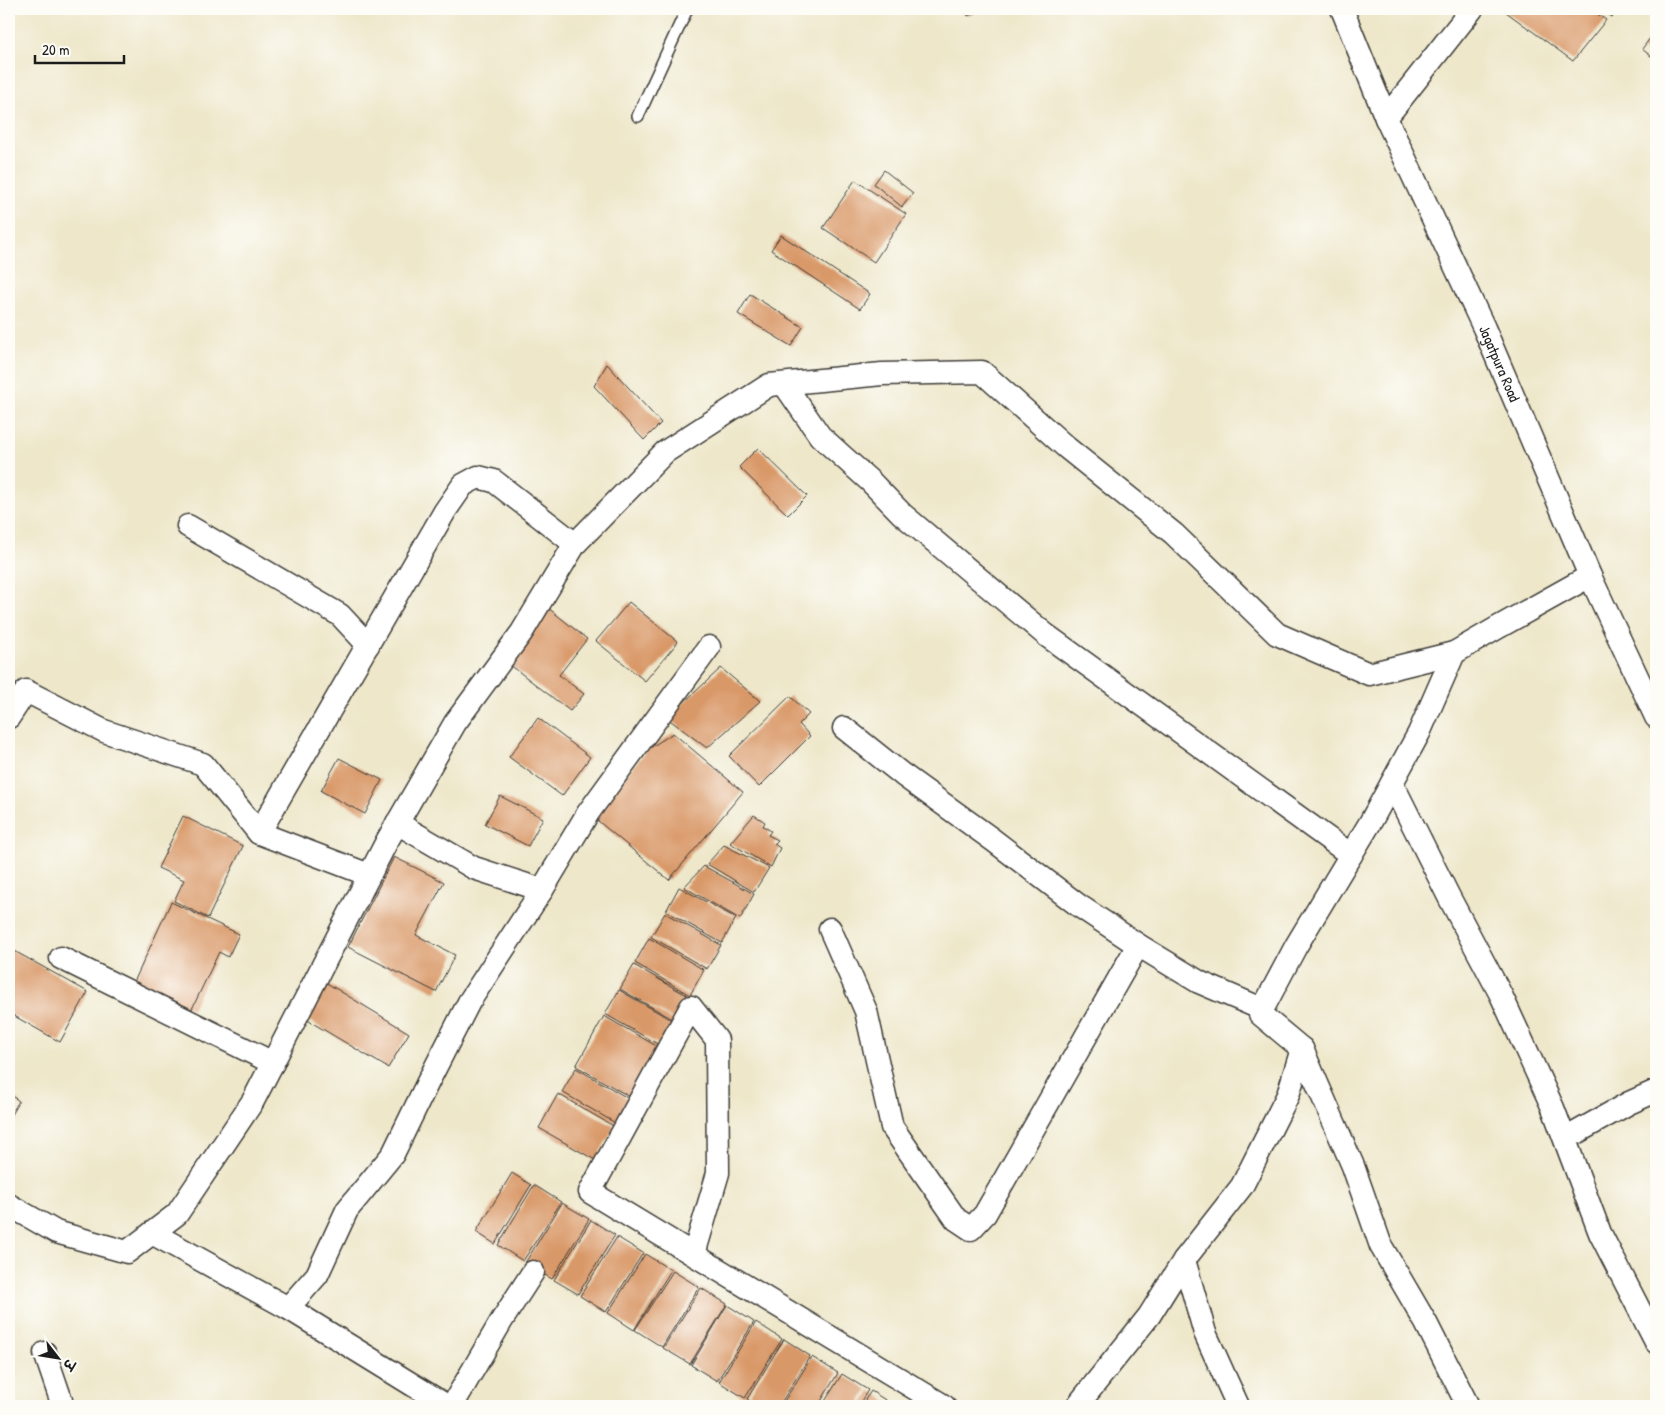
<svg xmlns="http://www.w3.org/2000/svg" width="1665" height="1415" viewBox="0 0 1665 1415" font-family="'Patrick Hand','Playpen Sans Deva',sans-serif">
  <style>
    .building { fill: #d99867 }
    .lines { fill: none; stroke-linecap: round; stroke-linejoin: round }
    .service-casing { stroke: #3c3a36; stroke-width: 14 }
    .minor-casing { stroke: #3c3a36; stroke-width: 25 }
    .service { stroke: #fff; stroke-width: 11 }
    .minor { stroke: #fff; stroke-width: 22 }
    .labels { text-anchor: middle; stroke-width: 4; stroke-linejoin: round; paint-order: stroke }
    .street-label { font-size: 15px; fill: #1c1c1c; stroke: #fdfcf7 }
  </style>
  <rect width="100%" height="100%" fill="#fdfcf7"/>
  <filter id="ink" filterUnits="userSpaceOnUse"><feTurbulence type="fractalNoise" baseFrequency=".02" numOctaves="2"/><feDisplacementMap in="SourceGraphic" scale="10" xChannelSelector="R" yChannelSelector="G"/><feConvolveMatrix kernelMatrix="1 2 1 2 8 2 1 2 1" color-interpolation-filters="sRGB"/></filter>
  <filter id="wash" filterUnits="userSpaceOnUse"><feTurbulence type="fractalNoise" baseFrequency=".0096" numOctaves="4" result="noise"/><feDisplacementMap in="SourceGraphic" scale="20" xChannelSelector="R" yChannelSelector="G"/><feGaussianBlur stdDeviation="1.12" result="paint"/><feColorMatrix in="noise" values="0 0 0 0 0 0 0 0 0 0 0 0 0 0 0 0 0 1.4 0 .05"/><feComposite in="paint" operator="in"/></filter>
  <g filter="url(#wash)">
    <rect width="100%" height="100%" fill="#eee7ca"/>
    <g id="blocks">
      <g class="building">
        <polygon points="964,9 983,9 968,16"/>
        <polygon points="1502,9 1590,9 1606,20 1573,61"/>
        <polygon points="1600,9 1619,9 1612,17"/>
        <polygon points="1656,30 1656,60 1642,49"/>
        <polygon points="884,170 913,193 902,207 874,184"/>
        <polygon points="855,180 906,214 874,262 823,228"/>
        <polygon points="781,235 870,294 860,309 771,250"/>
        <polygon points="750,294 803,327 791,346 738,314"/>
        <polygon points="607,364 661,423 644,440 594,386"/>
        <polygon points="758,448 807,496 788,515 739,467"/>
        <polygon points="629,602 678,642 645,681 596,641"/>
        <polygon points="547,607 587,639 559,675 584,694 570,711 505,661"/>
        <polygon points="721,668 760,701 707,748 667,718"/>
        <polygon points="790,696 809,714 799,724 810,736 759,787 729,756"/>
        <polygon points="538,718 590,757 562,796 509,757"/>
        <polygon points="673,733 743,792 669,880 592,816 647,750"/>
        <polygon points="339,758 382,780 365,814 321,791"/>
        <polygon points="500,796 543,818 528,846 485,824"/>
        <polygon points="754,815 765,822 763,826 771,831 768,835 778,840 774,844 780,848 771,867 730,843"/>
        <polygon points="183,816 243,846 208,918 174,901 184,880 158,868"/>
        <polygon points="724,845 769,868 754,892 707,864"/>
        <polygon points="394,857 444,882 416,935 455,955 436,992 348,947"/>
        <polygon points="704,866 754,894 740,919 684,887"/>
        <polygon points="679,887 736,918 722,943 666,911"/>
        <polygon points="171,902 239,934 228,957 219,952 192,1009 134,982"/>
        <polygon points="665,913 721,945 707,969 651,937"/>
        <polygon points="649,938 704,970 690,995 635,963"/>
        <polygon points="9,948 88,992 60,1042 9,1013"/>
        <polygon points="634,965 690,997 676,1021 620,989"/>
        <polygon points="325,982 409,1033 388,1068 304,1018"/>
        <polygon points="619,990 675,1022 661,1046 605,1014"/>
        <polygon points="604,1016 660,1048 632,1098 576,1066"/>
        <polygon points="576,1068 631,1100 617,1124 562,1092"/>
        <polygon points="9,1094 19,1101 9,1118"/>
        <polygon points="558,1094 615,1127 595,1160 539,1128"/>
        <polygon points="512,1173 531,1185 495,1244 476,1232"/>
        <polygon points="534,1185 561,1202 523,1261 498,1245"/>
        <polygon points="562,1203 589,1219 552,1279 525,1263"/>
        <polygon points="591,1220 615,1235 578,1294 554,1280"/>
        <polygon points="617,1237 643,1253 606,1312 580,1296"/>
        <polygon points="645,1254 671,1270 634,1330 608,1313"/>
        <polygon points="673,1271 699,1287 662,1347 635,1330"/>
        <polygon points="701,1288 727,1304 690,1364 663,1348"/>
        <polygon points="727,1305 754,1322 717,1381 691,1365"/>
        <polygon points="756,1322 782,1339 745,1398 719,1382"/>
        <polygon points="784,1339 810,1356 779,1406 758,1406 747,1399"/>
        <polygon points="812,1357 838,1373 818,1406 781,1406"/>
        <polygon points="842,1374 868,1390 858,1406 822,1406"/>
        <polygon points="871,1391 895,1406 861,1406"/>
      </g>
    </g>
  </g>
  <g filter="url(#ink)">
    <use href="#blocks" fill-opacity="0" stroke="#3c3a36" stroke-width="1"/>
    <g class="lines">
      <g class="service-casing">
        <polyline id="service" points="638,116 687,9"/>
      </g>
      <g class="minor-casing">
        <g id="minor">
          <path id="s1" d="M 1342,9 L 1386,118 L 1484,328 L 1590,576 L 1656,717"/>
          <polyline points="1386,118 1472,9"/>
          <polyline points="784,384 820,436 871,482 902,514 1046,635 1351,855"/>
          <polyline points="188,526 340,615 368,645"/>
          <polyline points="9,717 26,691 104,731 203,764 259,833 369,875"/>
          <polyline points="844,728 903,775 993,840 1078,905 1138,945 1199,982 1262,1009"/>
          <polyline points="1392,783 1449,897 1501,995 1553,1108 1600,1233 1656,1342"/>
          <polyline points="397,823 474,868 542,890"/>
          <polyline points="259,833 445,511 463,485 478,477 494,481 575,544"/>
          <polyline points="830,929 866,1011 892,1127 956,1219 971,1229 985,1214 1138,945"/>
          <polyline points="61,958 273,1063"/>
          <polyline points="1302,1049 1353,1166 1381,1246 1426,1323 1468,1406"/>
          <polyline points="1565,1139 1629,1103 1656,1091"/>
          <polyline points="9,1205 56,1232 127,1252 177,1214 253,1101 387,841 455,723 522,632 575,544 665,452 769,385 882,374 982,372 1067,448 1174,534 1277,634 1369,674 1454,653"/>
          <polyline points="152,1233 288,1308 447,1406"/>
          <polyline points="694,1254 718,1173 717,1040 691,1007 590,1192 944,1406"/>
          <polyline points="1184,1260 1205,1333 1238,1406"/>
          <polyline points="288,1308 317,1275 347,1210 393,1154 428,1082 469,1002 542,890 588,813 709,647"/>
          <polyline points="45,1353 61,1400 60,1406"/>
          <polyline points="452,1406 502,1320 533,1272"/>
          <polyline points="1077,1406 1149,1316 1184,1260 1242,1186 1288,1095 1302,1049 1260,1014 1296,946 1370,823 1419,733 1454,653 1497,628 1590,576"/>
        </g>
      </g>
      <use href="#service" class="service"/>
      <use href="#minor" class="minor"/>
    </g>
  </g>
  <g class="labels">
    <g class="street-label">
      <text dy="5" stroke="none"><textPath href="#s1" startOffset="388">Jagatpura Road</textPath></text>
    </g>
  </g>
  <rect width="1665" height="1415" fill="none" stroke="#fdfcf7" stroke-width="30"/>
  <g transform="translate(58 1358) rotate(121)" stroke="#fdfcf7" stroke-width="4" paint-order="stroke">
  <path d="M0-4L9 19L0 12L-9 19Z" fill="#1c1c1c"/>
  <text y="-8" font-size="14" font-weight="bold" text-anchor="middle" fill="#1c1c1c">उ</text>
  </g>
  <path d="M35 55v8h89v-8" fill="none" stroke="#1c1c1c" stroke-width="2.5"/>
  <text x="42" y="55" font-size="15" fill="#1c1c1c" stroke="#fdfcf7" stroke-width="4" paint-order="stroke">20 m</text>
</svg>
